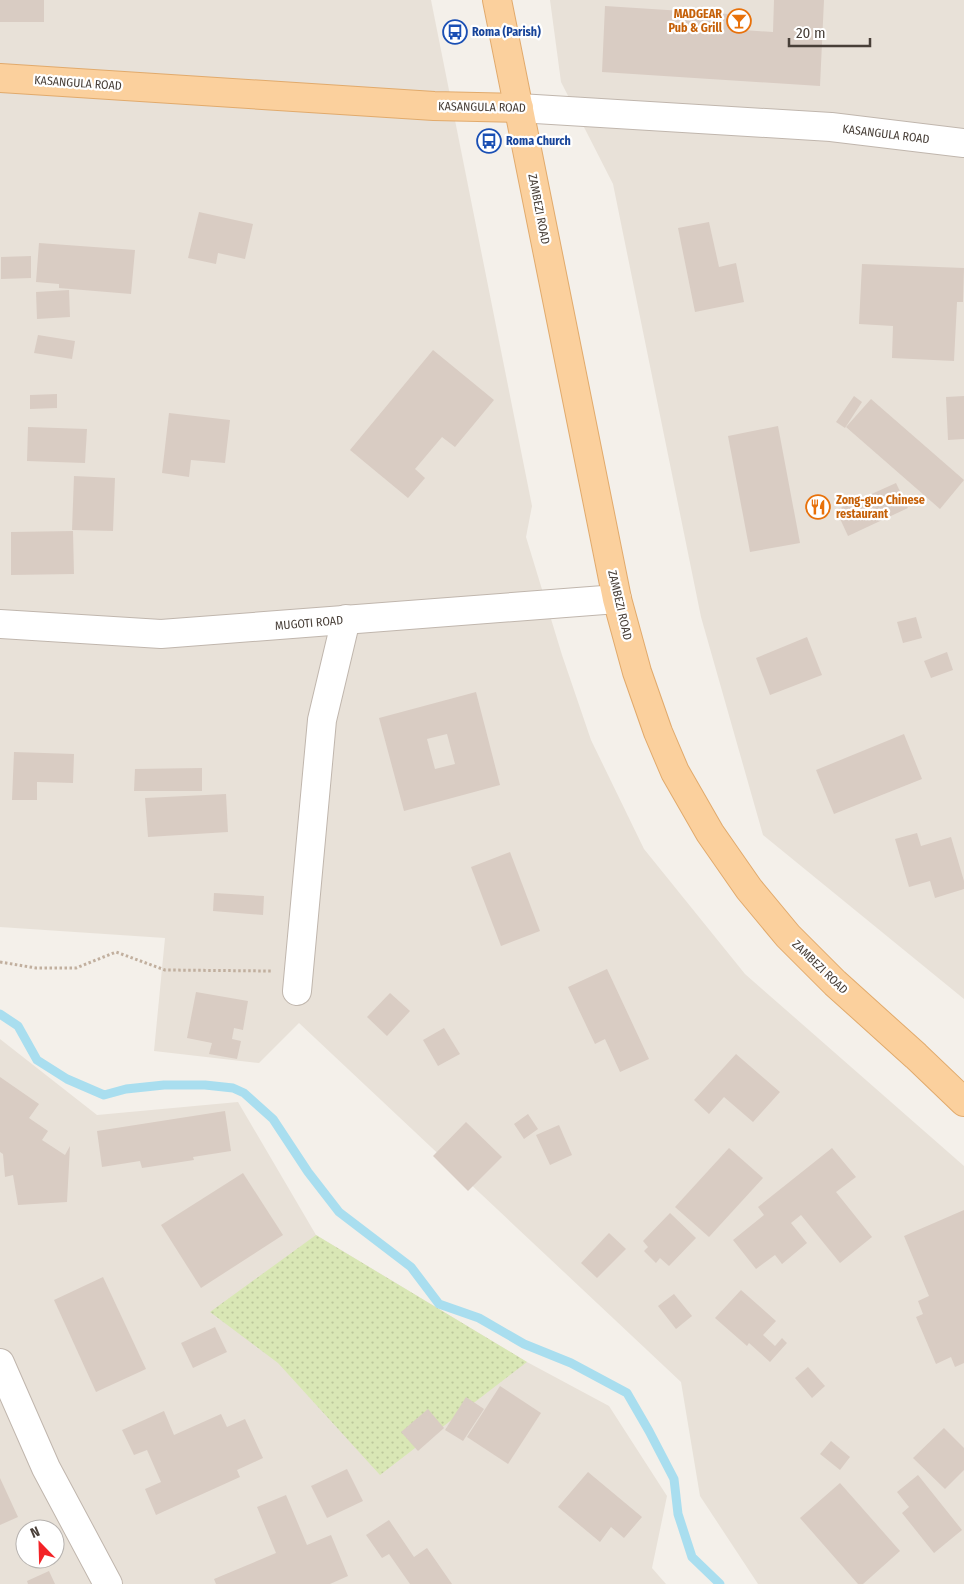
<svg xmlns="http://www.w3.org/2000/svg" width="964" height="1584" viewBox="0 0 964 1584" font-family="'Fira Sans Condensed',sans-serif">
  <style>
    .residential { fill: #e8e1d8; fill-rule: evenodd }
    .grass { fill: url(#grass-dots) }
    .lines { fill: none; stroke-linecap: round; stroke-linejoin: round }
    .stream { stroke: #a9deef; stroke-width: 9 }
    .building { fill: #d9ccc3; fill-rule: evenodd }
    .minor-casing { stroke: #c0b6ad; stroke-width: 30 }
    .major-casing { stroke: #e1aa6c; stroke-width: 30 }
    .path { stroke: #c1af9e; stroke-width: 3; stroke-dasharray: 2.5 2.5; stroke-linecap: butt }
    .minor { stroke: #fff; stroke-width: 28 }
    .major { stroke: #fbd09d; stroke-width: 28 }
    .labels { text-anchor: middle; stroke-width: 4.5; stroke-linejoin: round; paint-order: stroke }
    .food-label { font-size: 12px; font-weight: bold; fill: #c56008; stroke: #fff; text-anchor: end }
    .transit-label { font-size: 12px; font-weight: bold; fill: #164399; stroke: #fff; text-anchor: start }
    .street-label { font-size: 12px; fill: #483f38; stroke: #fff }
  </style>
  <defs>
    <pattern id="grass-dots" width="8" height="8" patternUnits="userSpaceOnUse" patternTransform="scale(1.25)"><rect width="8" height="8" fill="#d9e7b5"/><path d="M2 2h.1M6 6h.1" fill="none" stroke="#bcc79c" stroke-width="1.8" stroke-linecap="round"/></pattern>
  </defs>
  <rect width="100%" height="100%" fill="#f4f0ea"/>
  <g class="residential">
    <polygon points="0,0 431,0 532,506 526,537 562,655 591,740 644,849 745,974 964,1166 964,1584 758,1584 700,1496 681,1382 299,1023 259,1063 154,1051 165,938 0,927"/>
    <polygon points="550,0 964,0 964,999 763,835 701,617 613,184 561,82"/>
    <path d="M 0,1039 L 97,1115 L 238,1102 L 316,1235 L 527,1362 L 609,1406 L 667,1496 L 652,1568 L 666,1584 L 0,1584 ZM 25,1529 L 55,1529 L 55,1559 L 25,1559 Z"/>
  </g>
  <polygon class="grass" points="316,1235 527,1362 380,1475 278,1363 210,1312"/>
  <g class="lines">
    <polyline class="stream" points="0,1014 18,1026 37,1060 67,1079 104,1095 126,1089 164,1085 205,1085 233,1088 244,1093 273,1119 308,1172 339,1212 411,1267 439,1304 479,1318 524,1344 571,1363 627,1393 649,1431 674,1479 678,1514 692,1557 720,1584"/>
  </g>
  <g class="building">
    <rect x="0" y="0" width="44" height="22"/>
    <polygon points="774,0 824,0 820,86 602,72 605,6 729,14 729,29 773,32"/>
    <polygon points="199,212 253,224 245,259 218,253 216,264 188,258"/>
    <polygon points="709,222 719,267 736,263 744,302 695,312 678,228"/>
    <polygon points="39,243 135,250 131,294 59,288 59,284 36,282"/>
    <polygon points="31,256 31,278 1,279 1,257"/>
    <polygon points="862,264 964,268 963,302 957,302 954,361 892,358 893,326 859,324"/>
    <polygon points="69,290 70,317 37,319 36,292"/>
    <polygon points="38,335 75,341 72,359 34,353"/>
    <polygon points="433,350 494,400 455,447 442,437 415,469 425,478 408,498 350,450"/>
    <polygon points="57,394 57,408 30,409 30,395"/>
    <polygon points="854,396 862,402 845,428 836,422"/>
    <polygon points="964,396 964,439 948,440 946,397"/>
    <polygon points="871,399 964,480 940,509 846,427"/>
    <polygon points="169,413 230,420 225,463 191,460 189,477 162,473"/>
    <polygon points="778,426 800,543 750,552 728,436"/>
    <polygon points="28,427 87,429 85,463 27,461"/>
    <polygon points="74,476 115,478 113,531 72,530"/>
    <polygon points="896,483 908,508 848,536 836,510"/>
    <polygon points="73,531 74,574 11,575 11,532"/>
    <polygon points="916,617 922,638 903,643 897,622"/>
    <polygon points="807,637 822,675 770,695 756,658"/>
    <polygon points="947,652 953,670 931,678 924,661"/>
    <path d="M 476,692 L 500,785 L 404,811 L 379,718 ZM 447,734 L 455,764 L 435,769 L 427,739 Z"/>
    <polygon points="904,734 922,779 834,814 816,770"/>
    <polygon points="14,752 74,754 73,783 37,782 37,800 12,800"/>
    <polygon points="202,768 202,791 134,791 135,769"/>
    <polygon points="226,794 228,832 148,837 145,798"/>
    <polygon points="917,833 921,846 951,837 964,881 964,889 935,898 930,881 909,887 895,839"/>
    <polygon points="510,852 540,931 501,946 471,867"/>
    <polygon points="214,893 264,896 263,915 213,911"/>
    <polygon points="607,969 649,1059 620,1072 605,1039 595,1044 568,987"/>
    <polygon points="196,992 248,1001 243,1030 234,1028 232,1039 241,1041 237,1059 209,1054 212,1043 187,1038"/>
    <polygon points="390,993 410,1011 387,1036 367,1017"/>
    <polygon points="444,1028 460,1054 438,1066 423,1040"/>
    <polygon points="736,1054 780,1092 753,1122 724,1097 709,1114 694,1100"/>
    <polygon points="0,1077 39,1104 29,1118 48,1131 42,1140 65,1155 70,1146 67,1202 18,1205 13,1175 5,1177 3,1154 0,1152"/>
    <polygon points="225,1111 231,1151 193,1157 194,1160 142,1168 140,1161 102,1167 97,1131"/>
    <polygon points="528,1114 538,1129 524,1139 514,1124"/>
    <polygon points="466,1122 502,1157 468,1191 433,1156"/>
    <polygon points="559,1125 572,1155 550,1165 536,1135"/>
    <polygon points="729,1148 763,1178 709,1237 675,1207"/>
    <polygon points="832,1148 856,1177 836,1192 872,1237 840,1263 801,1215 791,1223 807,1243 782,1264 775,1255 756,1269 733,1240 764,1215 758,1207"/>
    <polygon points="243,1173 283,1235 201,1288 161,1225"/>
    <polygon points="964,1210 964,1363 955,1367 951,1357 936,1364 916,1317 923,1314 918,1301 929,1296 904,1236"/>
    <polygon points="670,1213 696,1238 669,1266 660,1258 656,1263 644,1251 648,1247 643,1241"/>
    <polygon points="609,1233 626,1249 597,1278 581,1263"/>
    <polygon points="103,1277 146,1369 96,1392 54,1300"/>
    <polygon points="741,1290 776,1321 763,1335 775,1346 782,1338 787,1343 770,1362 749,1343 747,1346 715,1318"/>
    <polygon points="674,1294 692,1316 676,1329 658,1306"/>
    <polygon points="215,1327 227,1352 193,1368 181,1343"/>
    <polygon points="808,1367 825,1386 812,1398 795,1378"/>
    <polygon points="500,1386 541,1413 508,1464 467,1437"/>
    <polygon points="466,1397 484,1409 463,1441 445,1430"/>
    <polygon points="428,1409 444,1428 418,1451 401,1432"/>
    <polygon points="164,1411 174,1435 221,1414 227,1427 245,1419 263,1458 237,1470 240,1477 156,1515 145,1489 161,1482 147,1450 134,1455 122,1430"/>
    <polygon points="944,1428 964,1448 964,1470 945,1489 913,1458"/>
    <polygon points="831,1441 850,1457 840,1470 820,1454"/>
    <polygon points="347,1469 363,1501 327,1518 311,1486"/>
    <polygon points="588,1472 642,1517 624,1538 611,1527 600,1542 558,1507"/>
    <polygon points="918,1475 962,1530 934,1553 902,1513 909,1507 897,1492"/>
    <polygon points="0,1478 18,1517 0,1525"/>
    <polygon points="840,1483 900,1551 863,1584 858,1584 800,1518"/>
    <polygon points="286,1495 307,1545 331,1535 348,1576 330,1584 216,1584 214,1579 276,1553 257,1507"/>
    <polygon points="389,1520 414,1557 427,1548 452,1584 410,1584 389,1554 382,1558 366,1535"/>
    <polygon points="49,1571 55,1584 28,1584 27,1581"/>
  </g>
  <g class="lines">
    <g class="minor-casing">
      <g id="minor">
        <polyline points="519,108 831,127 964,143"/>
        <polyline points="0,624 161,634 617,599"/>
        <polyline points="297,991 322,720 346,619"/>
        <polyline points="0,1363 46,1468 108,1584"/>
      </g>
    </g>
    <g class="major-casing">
      <g id="major">
        <polyline points="497,0 617,599 637,672 658,732 675,772 710,833 749,889 788,936 835,983 916,1056 964,1102"/>
        <polyline points="0,78 434,106 519,108"/>
      </g>
    </g>
    <polyline class="path" points="0,962 36,968 76,968 116,952 165,970 271,971"/>
    <use href="#minor" class="minor"/>
    <use href="#major" class="major"/>
  </g>
  <defs>
    <g id="bar-ring" transform="scale(1.25)"><circle r="9.5" fill="#fff" stroke="#e8710a" stroke-width="1.5"/><path d="M-6-5H6L.8 .8V4.5H3.5V6h-7V4.5H-.8V.8Z" fill="#e8710a"/></g>
    <g id="bus-ring" transform="scale(1.25)"><circle r="9.5" fill="#fff" stroke="#1a4fb4" stroke-width="1.5"/><path d="M-5-6H5V4H4V6H2V4H-2V6H-4V4H-5ZM-3.5-4V0h7V-4ZM-3.5 1.2v1.5H-2V1.2ZM2 1.2v1.5H3.5V1.2Z" fill="#1a4fb4"/></g>
    <g id="restaurant-ring" transform="scale(1.25)"><circle r="9.5" fill="#fff" stroke="#e8710a" stroke-width="1.5"/><path d="M-5-6h1v4h1v-4h1v4h1v-4h1v5L-1.5 .5V6h-2V.5L-5-1ZM5-6V6H3V1.5H1.5Q1.5-4 5-6Z" fill="#e8710a"/></g>
  </defs>
  <g fill-rule="evenodd">
    <use href="#bar-ring" x="739" y="21"/>
    <use href="#bus-ring" x="455" y="32"/>
    <use href="#bus-ring" x="489" y="141"/>
    <use href="#restaurant-ring" x="818" y="507"/>
  </g>
  <g class="labels">
    <g class="food-label">
      <text x="722" y="18">MADGEAR<tspan x="722" dy="14">Pub &amp; Grill</tspan></text>
      <text x="836" y="504" text-anchor="start">Zong-guo Chinese<tspan x="836" dy="14">restaurant</tspan></text>
    </g>
    <g class="transit-label">
      <text x="472" y="36">Roma (Parish)</text>
      <text x="506" y="145">Roma Church</text>
    </g>
    <g class="street-label">
      <text transform="translate(78 83) rotate(4)" y="4">KASANGULA ROAD</text>
      <text transform="translate(482 107) rotate(1)" y="4">KASANGULA ROAD</text>
      <text transform="translate(886 134) rotate(7)" y="4">KASANGULA ROAD</text>
      <text transform="translate(539 209) rotate(79)" y="4">ZAMBEZI ROAD</text>
      <text transform="translate(620 605) rotate(77)" y="4">ZAMBEZI ROAD</text>
      <text transform="translate(309 623) rotate(-5)" y="4">MUGOTI ROAD</text>
      <text transform="translate(820 967) rotate(44)" y="4">ZAMBEZI ROAD</text>
    </g>
  </g>
  <g transform="translate(40 1544) rotate(337)"><circle r="24" fill="#ffffff" stroke="#b6b2af"/>
  <path d="M0-4L9 19L0 12L-9 19Z" fill="#f32327"/>
  <text y="-8" font-size="14" font-weight="bold" text-anchor="middle" fill="#483f38">N</text>
  </g>
  <path d="M789 38v8h81v-8" fill="none" stroke="#483f38" stroke-width="2.5"/>
  <text x="796" y="38" font-size="15" fill="#483f38" stroke="#ffffff" stroke-width="4" paint-order="stroke">20 m</text>
</svg>
